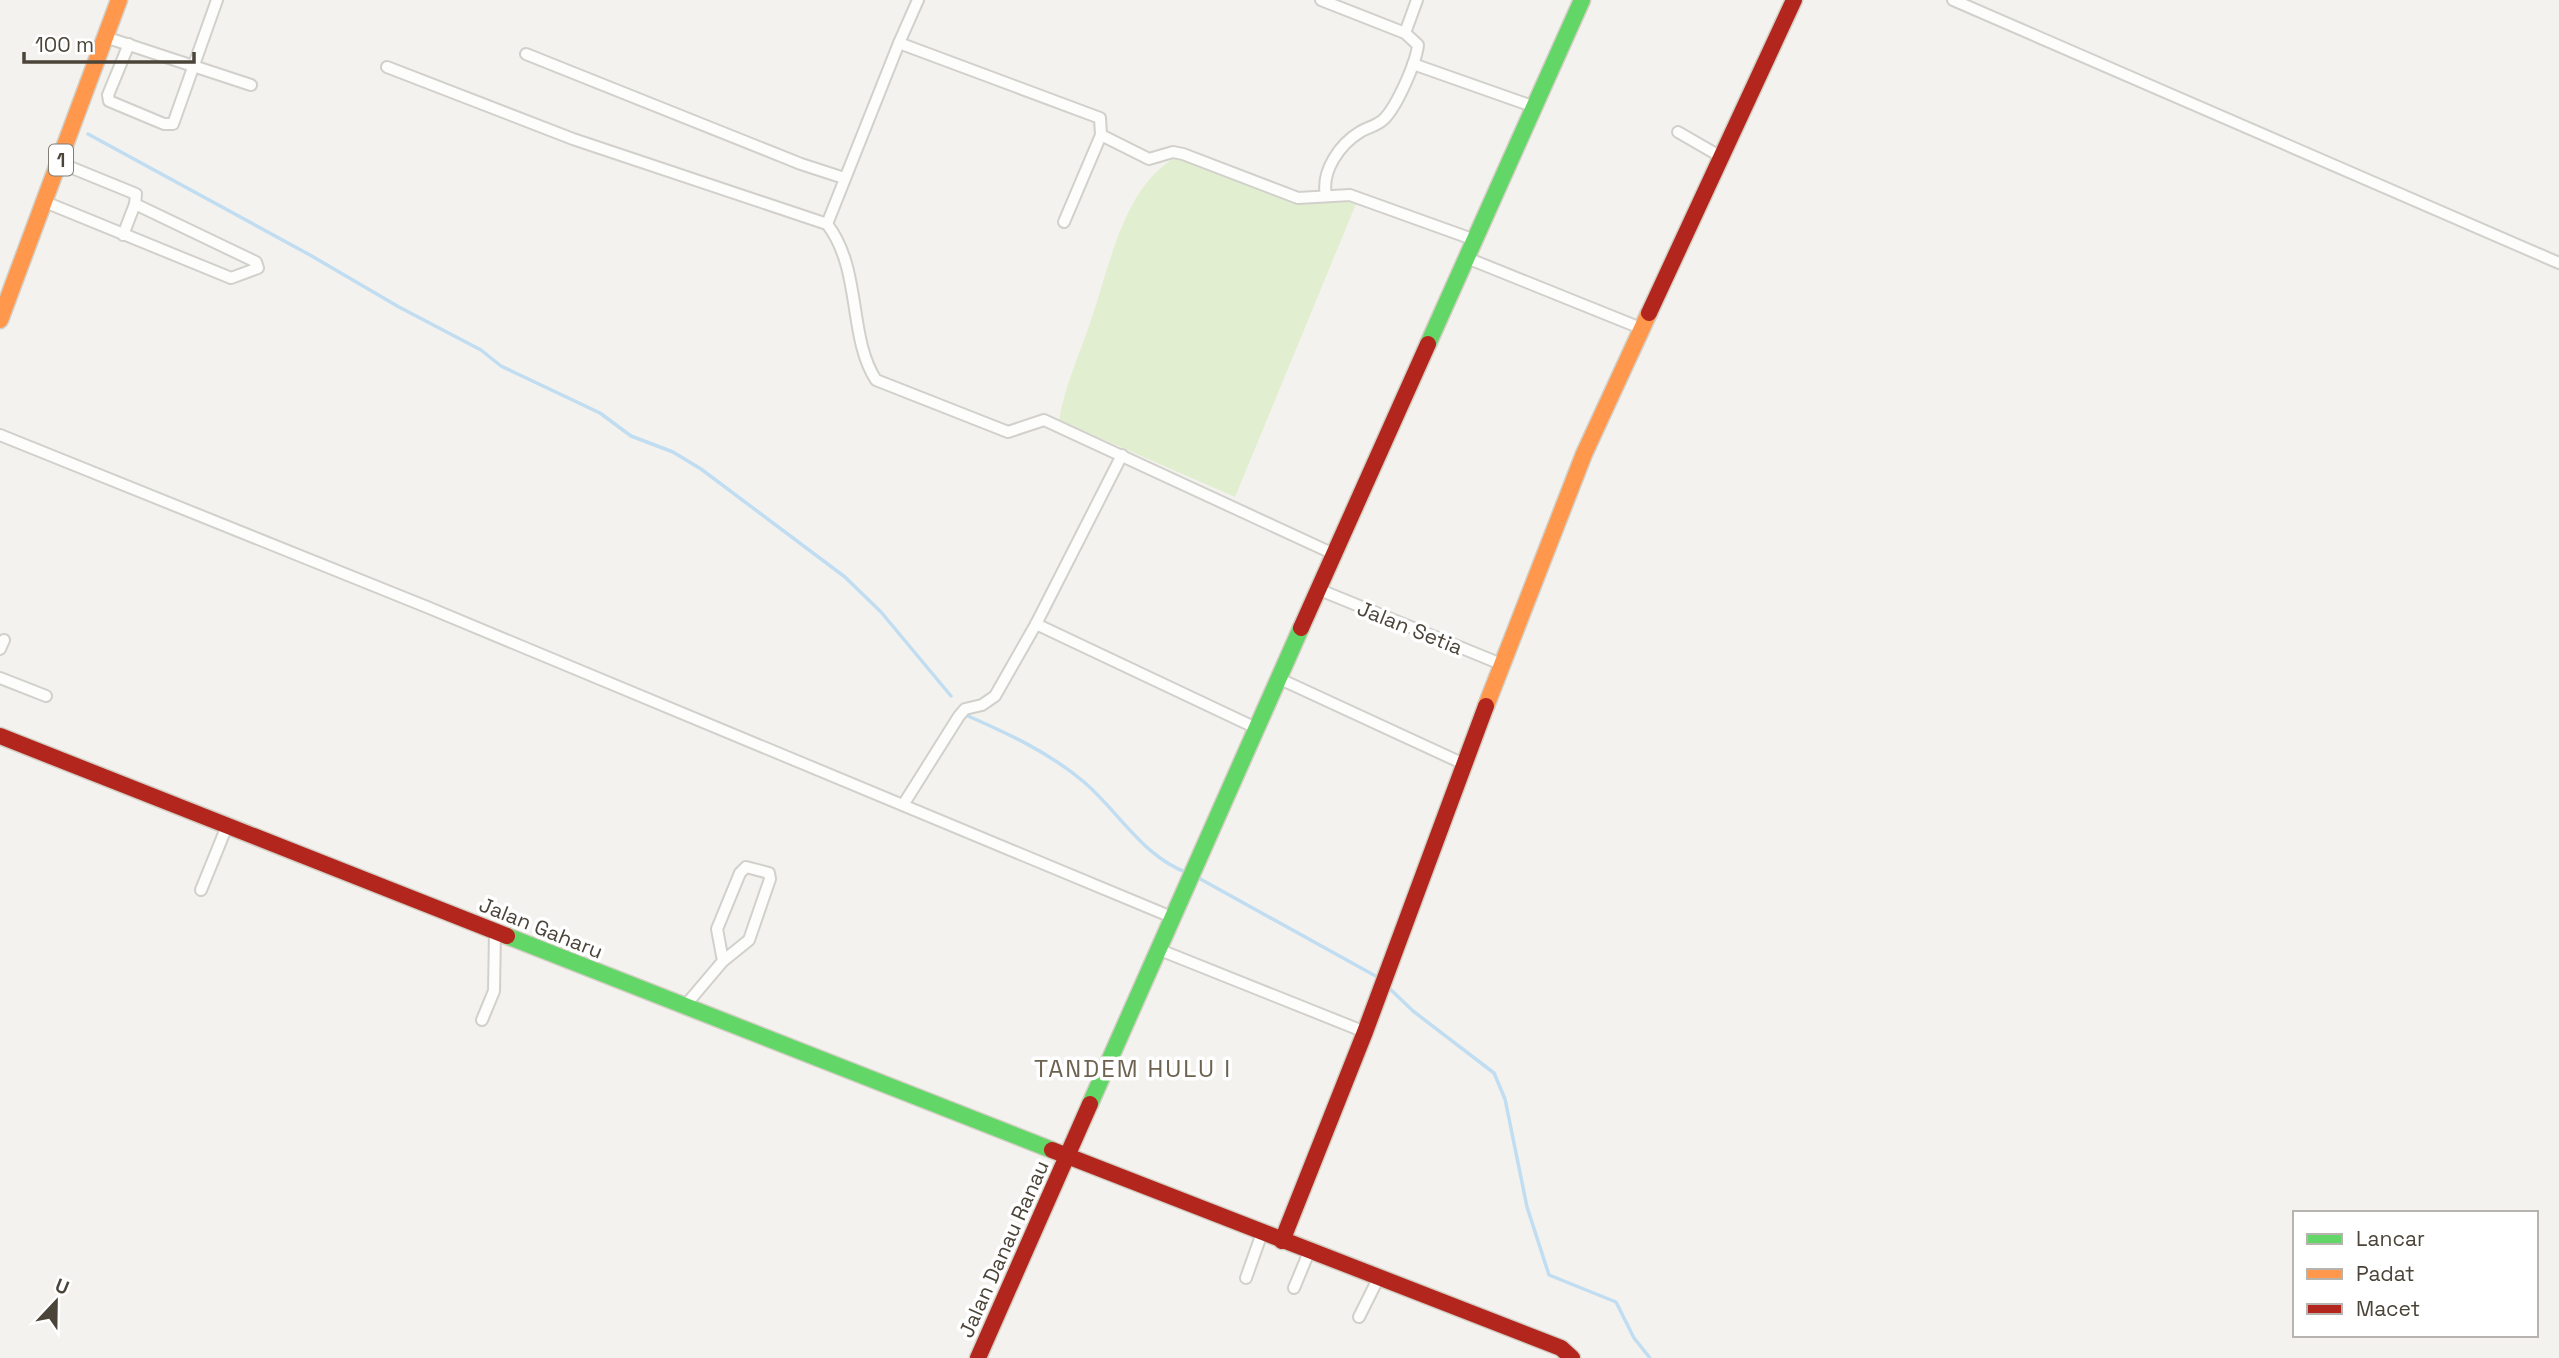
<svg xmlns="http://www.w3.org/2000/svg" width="2559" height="1358" viewBox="0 0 2559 1358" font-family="'Space Grotesk',sans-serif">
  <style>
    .green { fill: #e1eecf }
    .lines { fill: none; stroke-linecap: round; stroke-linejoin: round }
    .stream { stroke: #c0ddf1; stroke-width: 3.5 }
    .street-casing { stroke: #d2d0cb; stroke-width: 14 }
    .fast-casing { stroke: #d3cfc5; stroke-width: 19 }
    .slow-casing { stroke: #d3cfc5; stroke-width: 19 }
    .jam-casing { stroke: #d3cfc5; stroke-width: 19 }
    .street { stroke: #fdfdfc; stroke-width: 10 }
    .fast { stroke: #63d668; stroke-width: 16 }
    .slow { stroke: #ff974d; stroke-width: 16 }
    .jam { stroke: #b3261e; stroke-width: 16 }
    .labels { text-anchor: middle; stroke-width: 7; stroke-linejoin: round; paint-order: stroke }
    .shield { fill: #fff; stroke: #817c74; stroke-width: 2 }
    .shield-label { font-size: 19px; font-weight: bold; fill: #4b4439 }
    .street-label { font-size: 21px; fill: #4b4439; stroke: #fff }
    .quarter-label { font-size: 24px; letter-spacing: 2px; fill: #6e6250; stroke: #fff }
  </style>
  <rect width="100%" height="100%" fill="#f4f2ee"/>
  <path class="green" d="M 1177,157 L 1304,202 L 1339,199 L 1356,204 L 1235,497 L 1059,420 C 1065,386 1079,355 1090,323 C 1109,270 1123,185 1177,157 Z"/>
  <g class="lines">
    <g class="stream">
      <polyline points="88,134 310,255 399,307 481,350 501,366 600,413 631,436 673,452 701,469 845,577 881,612 951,696"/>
      <path d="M 968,716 C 1009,734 1050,753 1084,782 C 1119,812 1143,857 1188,873"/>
      <polyline points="1195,876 1381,979"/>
      <polyline points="1388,987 1413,1011 1494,1073 1505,1099 1527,1207 1549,1275 1616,1302 1634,1338 1650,1358"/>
    </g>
    <g class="street-casing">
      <g id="street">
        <path d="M 1321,0 L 1405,33 L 1418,45 C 1416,63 1397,106 1384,119 C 1377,126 1368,127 1360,132 C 1340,144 1321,171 1326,195"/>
        <polyline points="1953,0 2559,263"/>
        <polyline points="1405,33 1417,0"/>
        <polyline points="105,37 251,85"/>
        <polyline points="899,43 918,0"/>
        <polyline points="129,44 108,95 109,101 164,124 173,124 217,0"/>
        <polyline points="526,54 801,164 844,178"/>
        <polyline points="1413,64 1535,107"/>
        <path d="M 387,67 L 573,139 L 827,224 C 862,269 848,338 876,380 L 1008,432 L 1044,420 L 1336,555"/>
        <polyline points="1678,132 1723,158"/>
        <polyline points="1101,135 1149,159 1173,152 1183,154 1298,198 1350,195 1475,240"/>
        <polyline points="45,202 231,278 258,268 256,262 135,204 136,194 60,163"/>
        <polyline points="827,224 899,43 1100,118 1101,135 1064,222"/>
        <polyline points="123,235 135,204"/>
        <polyline points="1467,258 1643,329"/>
        <polyline points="0,435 427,607 1174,918"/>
        <polyline points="1320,590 1501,664"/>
        <polyline points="1036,624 1256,728"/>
        <polyline points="0,649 4,640"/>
        <polyline points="0,678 46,696"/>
        <polyline points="1280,679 1464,764"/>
        <polyline points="903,805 959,716 965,709 982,705 995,696 1036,624 1122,455"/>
        <polyline points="201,890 227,826"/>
        <polyline points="1160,950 1365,1032"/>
        <polyline points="684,1007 723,961 749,940 770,879 769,873 746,867 740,873 717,929 723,961"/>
        <polyline points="482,1020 494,991 495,932"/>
        <polyline points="1246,1278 1262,1233"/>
        <polyline points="1294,1288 1309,1252"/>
        <polyline points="1359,1317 1378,1279"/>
      </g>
    </g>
    <g class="fast-casing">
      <g id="fast">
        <polyline points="1428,344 1582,0"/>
        <polyline points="507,936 1052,1150"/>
        <polyline points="1090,1104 1301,628"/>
      </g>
    </g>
    <g class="slow-casing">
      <g id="slow">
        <polyline points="0,320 119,0"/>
        <polyline points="1486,706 1584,454 1649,313"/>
      </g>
    </g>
    <g class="jam-casing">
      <g id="jam">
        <polyline points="1649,313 1794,0"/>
        <polyline points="1301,628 1428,344"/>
        <polyline points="0,736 507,936"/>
        <polyline points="1052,1150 1561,1348 1572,1358"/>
        <polyline points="1282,1241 1365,1032 1486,706"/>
        <polyline points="978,1358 1090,1104"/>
      </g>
    </g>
    <use href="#street" class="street"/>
    <use href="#fast" class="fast"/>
    <use href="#slow" class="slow"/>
    <use href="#jam" class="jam"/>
  </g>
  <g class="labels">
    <rect class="shield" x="49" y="144.5" width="24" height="31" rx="5"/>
    <g class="shield-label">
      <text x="61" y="167">1</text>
    </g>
    <g class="street-label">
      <text transform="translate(1410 628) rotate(22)" y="7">Jalan Setia</text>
      <text transform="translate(541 928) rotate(22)" y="7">Jalan Gaharu</text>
      <text transform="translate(1004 1249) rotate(-66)" y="7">Jalan Danau Ranau</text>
    </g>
    <g class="quarter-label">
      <text x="1133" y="1077">TANDEM HULU I</text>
    </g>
  </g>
  <rect x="2293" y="1211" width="245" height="126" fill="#ffffff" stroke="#b7b4b0" stroke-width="2"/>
  <rect x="2307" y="1234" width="35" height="10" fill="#63d668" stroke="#b7b4b0" stroke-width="2"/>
  <text x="2356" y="1246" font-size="21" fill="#4b4439">Lancar</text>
  <rect x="2307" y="1269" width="35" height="10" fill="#ff974d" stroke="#b7b4b0" stroke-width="2"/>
  <text x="2356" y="1281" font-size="21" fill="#4b4439">Padat</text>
  <rect x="2307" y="1304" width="35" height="10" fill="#b3261e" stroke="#b7b4b0" stroke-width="2"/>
  <text x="2356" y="1316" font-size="21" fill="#4b4439">Macet</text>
  <g transform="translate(56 1302) rotate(22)" stroke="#ffffff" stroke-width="5" paint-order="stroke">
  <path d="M0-5L12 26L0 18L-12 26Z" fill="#4b4439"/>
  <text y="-10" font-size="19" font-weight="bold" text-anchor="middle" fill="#4b4439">U</text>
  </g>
  <path d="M24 52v10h170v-10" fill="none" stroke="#4b4439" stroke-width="3.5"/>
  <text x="35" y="52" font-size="21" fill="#4b4439" stroke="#ffffff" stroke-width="5" paint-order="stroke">100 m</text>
</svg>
